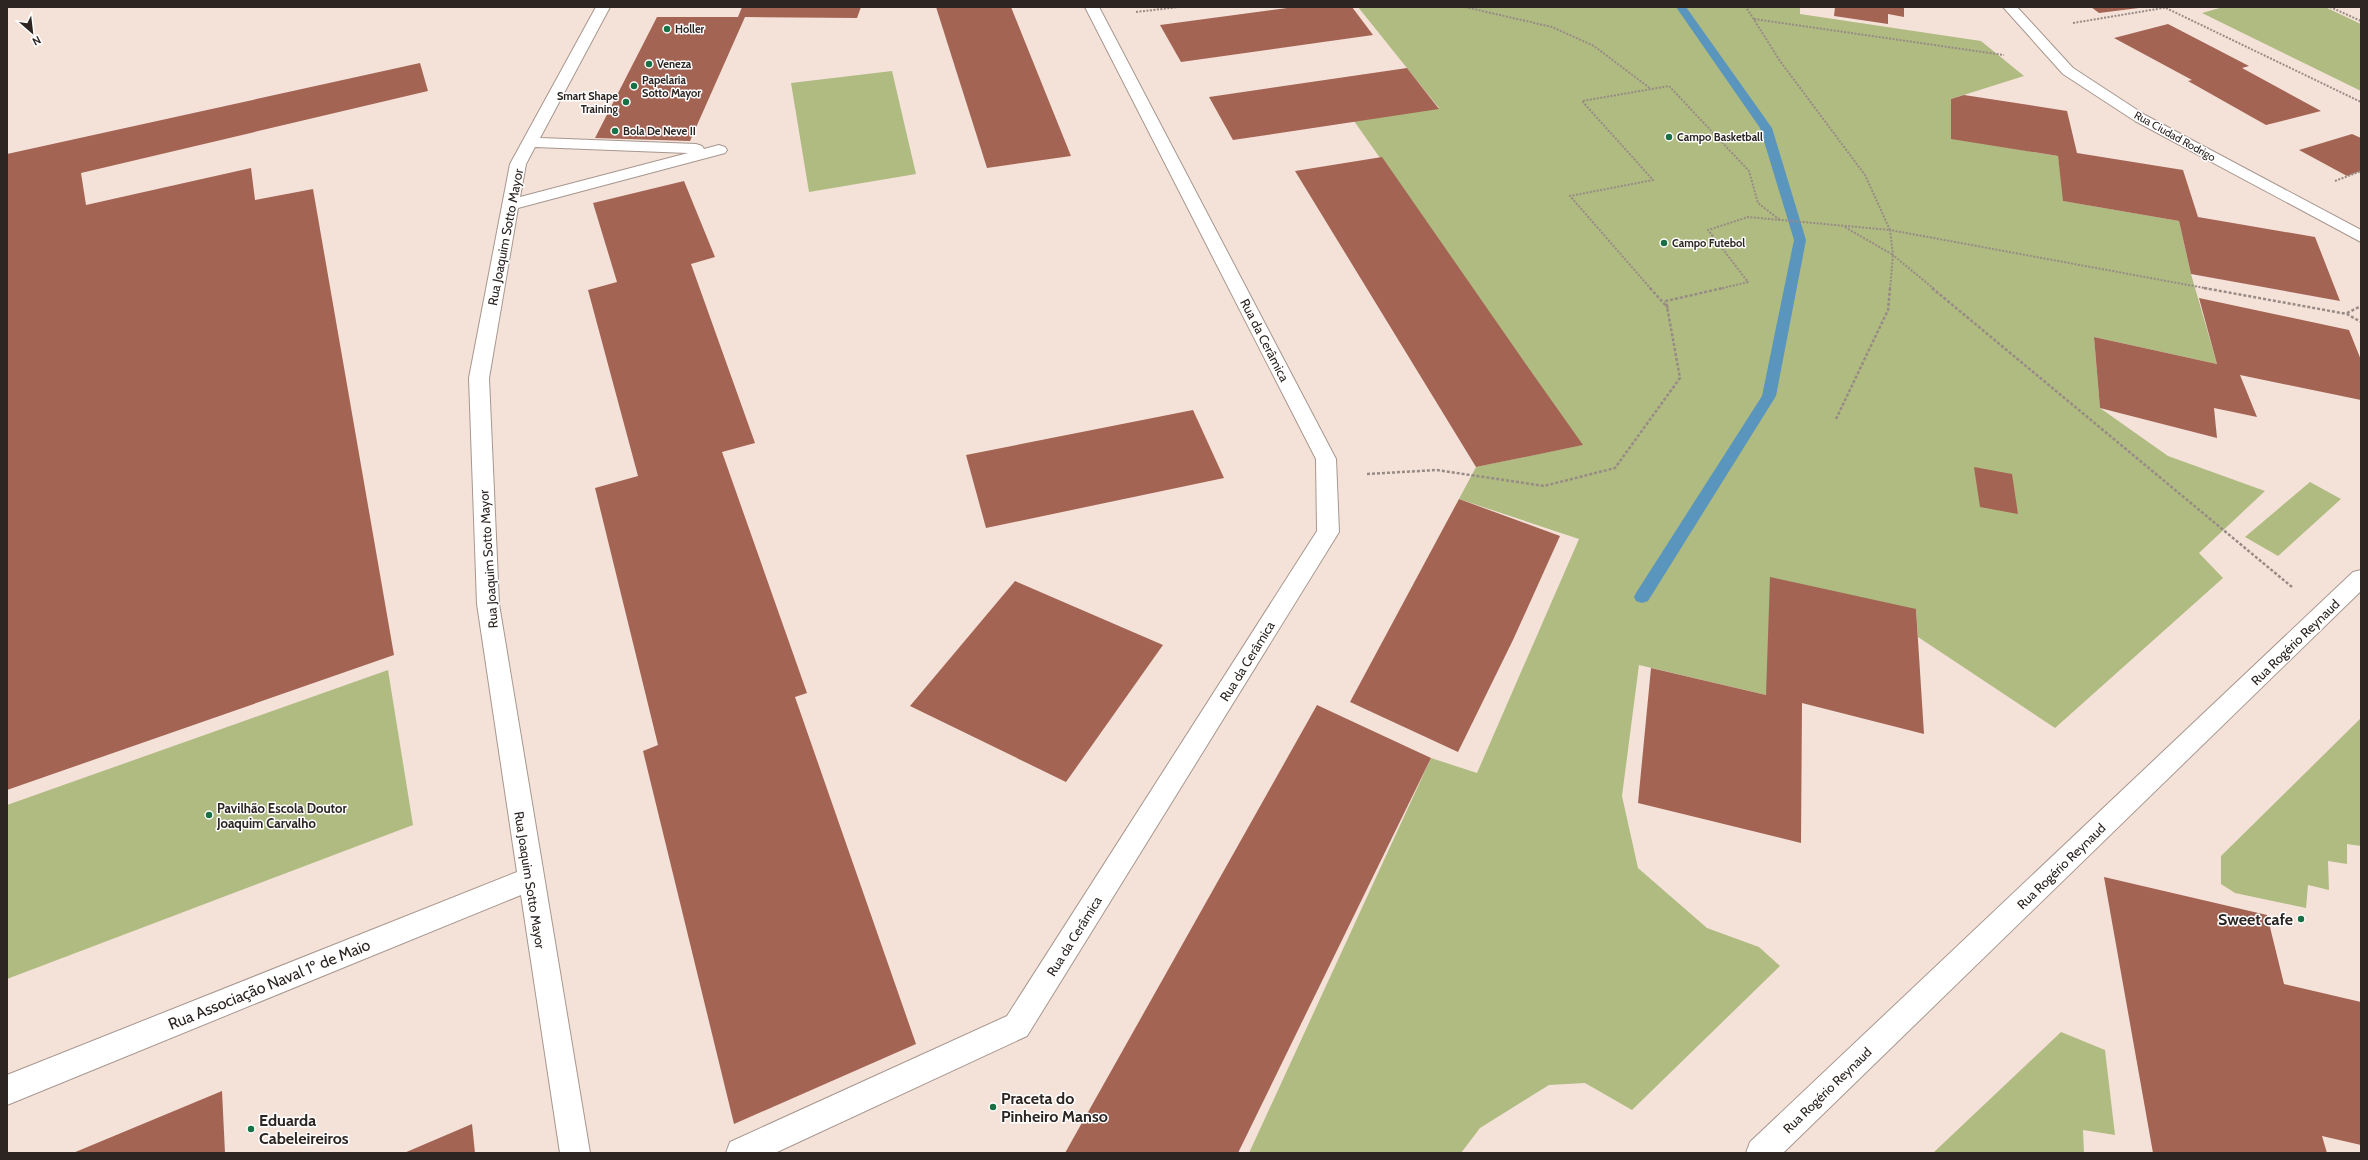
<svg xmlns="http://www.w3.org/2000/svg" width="2368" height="1160" viewBox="0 0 2368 1160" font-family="Cabin,sans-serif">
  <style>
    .green { fill: #b0bb82 }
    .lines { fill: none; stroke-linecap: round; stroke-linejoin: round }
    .stream { fill: #5995bd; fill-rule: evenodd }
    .building { fill: #a46454 }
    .minor-casing { stroke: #a7978e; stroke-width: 2 }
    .path-far1 { stroke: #988b85; stroke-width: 2; stroke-dasharray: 2 1.5; stroke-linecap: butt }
    .path { stroke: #988b85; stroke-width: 2.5; stroke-dasharray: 3 2; stroke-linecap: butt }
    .minor { fill: #fff; fill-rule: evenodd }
    .poi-dot { fill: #187145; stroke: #fff; stroke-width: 1.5 }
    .labels { text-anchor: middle; stroke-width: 3; stroke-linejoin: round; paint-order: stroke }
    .far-poi-label { font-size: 11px; font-weight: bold; fill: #2c2522; stroke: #fff; text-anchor: start }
    .far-street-label { font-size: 11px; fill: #2c2522; stroke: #fff }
    .street-label { font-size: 13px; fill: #2c2522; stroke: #fff }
    .poi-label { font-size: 13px; font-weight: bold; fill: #2c2522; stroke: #fff; text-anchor: start }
    .near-poi-label { font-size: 16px; font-weight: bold; fill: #2c2522; stroke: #fff; text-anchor: start }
    .near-street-label { font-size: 16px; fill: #2c2522; stroke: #fff }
  </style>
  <rect width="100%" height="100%" fill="#f4e2d9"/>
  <g class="green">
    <polygon points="1358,7 1800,7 1800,14 1981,41 2024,76 1951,99 1951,138 2058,156 2064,201 2179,221 2191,274 2217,364 2094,337 2100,408 2168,456 2265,491 2199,553 2223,578 2055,728 1918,637 1916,609 1766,695 1639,665 1622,796 1638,868 1707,928 1759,947 1780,966 1632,1110 1585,1083 1549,1085 1480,1128 1461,1153 1249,1153 1431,758 1477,773 1579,539 1459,499 1476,467 1582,445 1354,121 1439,108"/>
    <polygon points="2223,7 2325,7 2361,24 2361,91 2202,13"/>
    <polygon points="892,71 916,174 809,192 791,83"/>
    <polygon points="2310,482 2341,499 2278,556 2245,537"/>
    <polygon points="388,670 413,825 7,979 7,805"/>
    <polygon points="2361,718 2361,846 2347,844 2347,864 2328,861 2329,890 2308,885 2306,908 2235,893 2221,884 2221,856"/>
    <polygon points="2061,1032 2105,1050 2115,1135 2083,1130 2084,1153 1933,1153"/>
  </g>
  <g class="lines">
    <polygon class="stream" points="1676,7 1686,7 1772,128 1806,240 1776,396 1648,601 1642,603 1636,601 1634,597 1636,593 1762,396 1794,240 1760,128"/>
  </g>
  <g class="building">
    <polygon points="742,7 861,7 857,18 745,17 690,141 595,138 657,17 738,17"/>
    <polygon points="936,7 1011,7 1071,156 987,168"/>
    <polygon points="1295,7 1352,7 1373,35 1181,62 1160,25"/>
    <polygon points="1835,7 1904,7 1904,17 1888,14 1888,24 1834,16"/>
    <polygon points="2091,7 2139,7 2139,8 2099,13"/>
    <polygon points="2168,24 2249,66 2242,68 2321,111 2266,125 2188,81 2192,80 2114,38"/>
    <polygon points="420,63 428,91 81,173 86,205 251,168 255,200 313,189 394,655 7,790 7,154"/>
    <polygon points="1407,68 1439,109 1233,140 1209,97"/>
    <polygon points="1964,95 2067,111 2077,153 2183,170 2198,217 2315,237 2340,301 2191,274 2179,221 2063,201 2058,156 1951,139 1951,99"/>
    <polygon points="2352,134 2361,138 2361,171 2347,176 2299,150"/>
    <polygon points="1382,157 1523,360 1583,445 1476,467 1295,171"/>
    <polygon points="684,181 715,257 691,264 755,443 722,452 807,693 795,697 916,1044 734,1124 643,751 658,745 595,488 638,476 588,290 617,282 593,203"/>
    <polygon points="2199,298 2349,330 2361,360 2361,400 2240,375 2257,417 2214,408 2217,438 2100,408 2094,337 2217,364"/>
    <polygon points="1193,410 1224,478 986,528 966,455"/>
    <polygon points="1974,467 2012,474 2018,514 1980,507"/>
    <polygon points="1459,499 1560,536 1513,640 1458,752 1350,702"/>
    <polygon points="1770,577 1916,609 1924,734 1802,703 1801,843 1638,803 1651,668 1766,695"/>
    <polygon points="1015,581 1163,645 1066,782 910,706"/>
    <polygon points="1317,705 1431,758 1238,1153 1065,1153"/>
    <polygon points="2104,877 2267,915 2284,984 2361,1002 2361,1145 2322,1136 2327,1153 2153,1153"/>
    <polygon points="222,1091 225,1153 73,1153"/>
    <polygon points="472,1124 475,1153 404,1153"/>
  </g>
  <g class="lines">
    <g class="minor-casing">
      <g id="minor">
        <path d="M 596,7 L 610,7 L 540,138 L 696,144 L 702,146 L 704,149 L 719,145 L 725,147 L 727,150 L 725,153 L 518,208 L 489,378 L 499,604 L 590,1153 L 560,1153 L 521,895 L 7,1105 L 7,1075 L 517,872 L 477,604 L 469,378 L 510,164 ZM 535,147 L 688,153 L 520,197 L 526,164 Z"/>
        <polygon points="1085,7 1099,7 1336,459 1339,532 1027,1036 775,1153 726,1153 730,1142 1007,1016 1317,531 1316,459"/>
        <polygon points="2003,7 2017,7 2073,68 2145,115 2361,230 2361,242 2135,121 2063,74"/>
        <polygon points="2361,570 2361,591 1783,1153 1746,1153 1750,1142 2353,572"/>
      </g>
    </g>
    <g class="path-far1">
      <polyline points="1465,7 1552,27 1594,46 1651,89"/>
      <polyline points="2330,7 2361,21"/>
      <polyline points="2166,8 2361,102"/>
      <polyline points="1136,12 1179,7"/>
      <polyline points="1754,19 2004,55"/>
      <polyline points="2073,23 2169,7"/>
      <polyline points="2335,181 2361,171"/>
      <polyline points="1845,227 1893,255 1890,289"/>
      <polyline points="1651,289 1570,196 1653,180 1582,101 1669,86 1749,171 1758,203 1780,220"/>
      <polyline points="1719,289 1748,282 1708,230 1748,217 1890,230 1865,175 1780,61 1746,7"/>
      <polyline points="1934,289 1893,255 1890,230 2210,289"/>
    </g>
    <g class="path">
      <polyline points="1650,288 1668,308"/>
      <polyline points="1932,288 2292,587"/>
      <polyline points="2204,288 2347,314 2361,322"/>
      <polyline points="2347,313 2361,306"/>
      <polyline points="1836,419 1888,310 1890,288"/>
      <polyline points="1367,474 1437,470 1544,486 1615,468 1680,378 1666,301 1723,288"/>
    </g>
    <use href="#minor" class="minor"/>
  </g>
  <g class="poi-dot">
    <circle cx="667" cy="29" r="4"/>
    <circle cx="649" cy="64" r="4"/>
    <circle cx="634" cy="86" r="4"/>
    <circle cx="626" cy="102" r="4"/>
    <circle cx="615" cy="131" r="4"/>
    <circle cx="1669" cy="137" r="4"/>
    <circle cx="1664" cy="243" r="4"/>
    <circle cx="209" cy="815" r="4"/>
    <circle cx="2301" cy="919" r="4"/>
    <circle cx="993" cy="1107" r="4"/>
    <circle cx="251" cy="1129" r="4"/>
  </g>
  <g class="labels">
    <g class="far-poi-label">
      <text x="675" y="33">Holler</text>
      <text x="657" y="68">Veneza</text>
      <text x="642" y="84">Papelaria<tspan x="642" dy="13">Sotto Mayor</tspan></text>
      <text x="618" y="100" text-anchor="end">Smart Shape<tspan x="618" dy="13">Training</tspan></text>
      <text x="623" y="135">Bola De Neve II</text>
      <text x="1677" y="141">Campo Basketball</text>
      <text x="1672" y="247">Campo Futebol</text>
    </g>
    <g class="far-street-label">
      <text transform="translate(2175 136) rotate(29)" y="4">Rua Ciudad Rodrigo</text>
    </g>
    <g class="street-label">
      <text transform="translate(505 237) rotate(-79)" y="5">Rua Joaquim Sotto Mayor</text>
      <text transform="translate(1265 340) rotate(63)" y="5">Rua da Cerâmica</text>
      <text transform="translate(488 559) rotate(-94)" y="5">Rua Joaquim Sotto Mayor</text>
      <text transform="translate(2295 642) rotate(-44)" y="5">Rua Rogério Reynaud</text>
      <text transform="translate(1247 661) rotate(-58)" y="5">Rua da Cerâmica</text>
      <text transform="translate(2061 866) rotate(-44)" y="5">Rua Rogério Reynaud</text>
      <text transform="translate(530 880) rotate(81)" y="5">Rua Joaquim Sotto Mayor</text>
      <text transform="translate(1074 936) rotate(-58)" y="5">Rua da Cerâmica</text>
      <text transform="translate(1827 1090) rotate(-44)" y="5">Rua Rogério Reynaud</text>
    </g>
    <g class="poi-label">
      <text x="217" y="813">Pavilhão Escola Doutor<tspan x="217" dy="15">Joaquim Carvalho</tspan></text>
    </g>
    <g class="near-poi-label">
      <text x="2293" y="925" text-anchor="end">Sweet cafe</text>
      <text x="1001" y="1104">Praceta do<tspan x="1001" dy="18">Pinheiro Manso</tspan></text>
      <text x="259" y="1126">Eduarda<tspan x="259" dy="18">Cabeleireiros</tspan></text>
    </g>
    <g class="near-street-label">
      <text transform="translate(269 984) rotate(-22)" y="6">Rua Associação Naval 1º de Maio</text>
    </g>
  </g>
  <rect width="2368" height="1160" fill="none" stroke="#2c2522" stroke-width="16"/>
  <g transform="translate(32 32) rotate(152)" stroke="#ffffff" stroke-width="3" paint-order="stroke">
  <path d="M0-3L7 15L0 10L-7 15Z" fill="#2c2522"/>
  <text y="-6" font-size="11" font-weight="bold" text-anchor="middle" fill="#2c2522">N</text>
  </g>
</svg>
